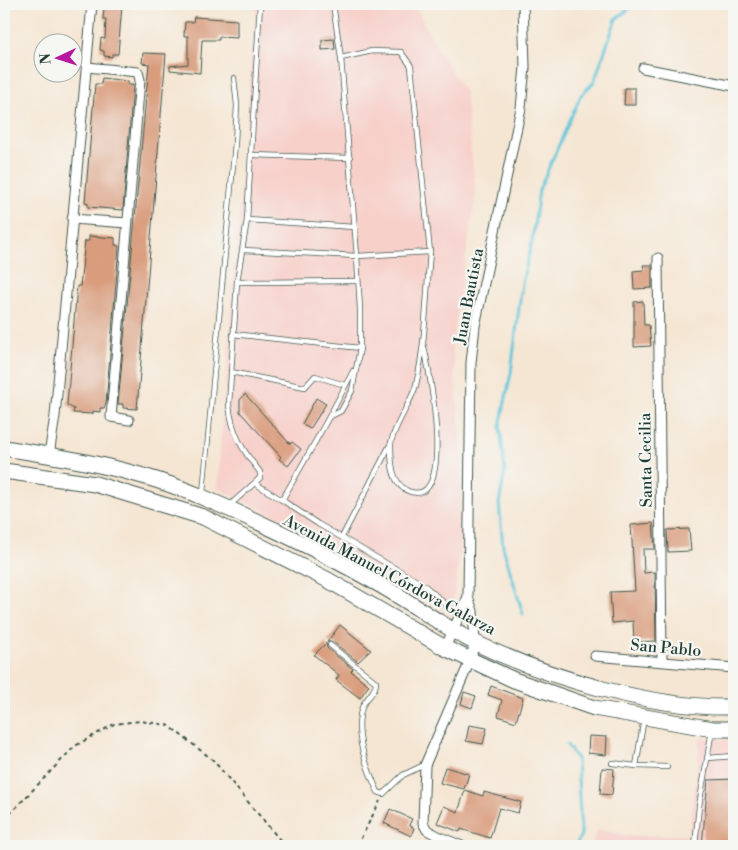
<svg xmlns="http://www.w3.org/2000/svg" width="738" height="850" viewBox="0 0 738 850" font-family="'Libre Bodoni',serif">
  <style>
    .built { fill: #f7d0ca }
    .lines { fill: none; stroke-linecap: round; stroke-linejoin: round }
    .stream { stroke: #5dc5d9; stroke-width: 3 }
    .building { fill: #d99d7e }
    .service-casing { stroke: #3f564c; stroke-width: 6 }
    .minor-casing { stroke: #3f564c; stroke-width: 11 }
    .primary-casing { stroke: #3f564c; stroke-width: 17 }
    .path { stroke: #3f564c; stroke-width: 2; stroke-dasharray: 4 4; stroke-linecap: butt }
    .service { stroke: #fff; stroke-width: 4.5 }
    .minor { stroke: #fff; stroke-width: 9 }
    .primary { stroke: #fff; stroke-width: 15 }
    .labels { text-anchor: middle; stroke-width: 4.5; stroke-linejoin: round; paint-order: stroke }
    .street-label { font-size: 16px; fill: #1f3d34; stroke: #f6f6f2 }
  </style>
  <rect width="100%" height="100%" fill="#f6f6f2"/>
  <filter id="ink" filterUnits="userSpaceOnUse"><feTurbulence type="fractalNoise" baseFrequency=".02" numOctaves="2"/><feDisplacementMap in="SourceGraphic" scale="10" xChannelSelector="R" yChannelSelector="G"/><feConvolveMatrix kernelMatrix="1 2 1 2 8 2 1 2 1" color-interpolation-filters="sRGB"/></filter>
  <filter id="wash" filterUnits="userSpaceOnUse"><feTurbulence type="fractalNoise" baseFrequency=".0096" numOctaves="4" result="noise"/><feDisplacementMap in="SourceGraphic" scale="20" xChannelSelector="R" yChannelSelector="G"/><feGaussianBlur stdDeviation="1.12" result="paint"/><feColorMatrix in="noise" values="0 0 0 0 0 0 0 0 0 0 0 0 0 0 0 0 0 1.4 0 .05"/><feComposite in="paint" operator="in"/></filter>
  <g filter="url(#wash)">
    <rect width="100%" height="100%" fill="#f5e6d3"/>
    <g class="built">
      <polygon points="256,4 414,4 436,47 465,93 476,193 452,344 463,465 459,564 451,616 425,593 402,580 385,576 282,520 217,488"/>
      <polygon points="700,738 734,740 734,846 591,846 598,829 627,836 689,835"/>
    </g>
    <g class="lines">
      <g class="stream">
        <polyline points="523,614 503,547 499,503 505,471 500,426 511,373 522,283 532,242 539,190 581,95 594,82 616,19 635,4"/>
        <polyline points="567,745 577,759 581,834 576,846"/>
      </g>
    </g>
    <g id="blocks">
      <g class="building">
        <polygon points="108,4 122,5 118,54 112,54 112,57 104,56 104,51 100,50 101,38 105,39 106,19 103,19 104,7 107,7"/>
        <polygon points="194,17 237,20 237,38 219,37 219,40 202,40 200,73 170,70 170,66 188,64 188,36 184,36 185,22 193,22"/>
        <polygon points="334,39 335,49 322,50 322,40"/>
        <polygon points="143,53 166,54 137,409 123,408 123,404 118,404 149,64 142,63"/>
        <polygon points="102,78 128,81 128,85 133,85 123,210 88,207 88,203 85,202 95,84 101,84"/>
        <polygon points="625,88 635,88 635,105 624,105"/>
        <polygon points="89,236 115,238 115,245 119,246 106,403 104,408 100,408 100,412 93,411 93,414 73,413 74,409 67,405 77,286 80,286 85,241 89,241"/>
        <polygon points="643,265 652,265 652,288 634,289 633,271 644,270"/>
        <polygon points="643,301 644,325 649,325 651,346 634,347 634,302"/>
        <polygon points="245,394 290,444 292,442 301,449 288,466 279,459 281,457 240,412 240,400"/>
        <polygon points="316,398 326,404 310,429 302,424"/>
        <polygon points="653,523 655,549 643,549 644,573 655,572 656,641 634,642 633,621 612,623 610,592 635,591 631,525"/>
        <polygon points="689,529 691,551 668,552 667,530"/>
        <polygon points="340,625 371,650 358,662 333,642 327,642"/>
        <polygon points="326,643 327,648 353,669 351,671 369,685 360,698 336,680 339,675 314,655"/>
        <polygon points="491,686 523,698 516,722 498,716 502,700 488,695"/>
        <polygon points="464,692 476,696 472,708 461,704"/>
        <polygon points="469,725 487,728 483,744 466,741"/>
        <polygon points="589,736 607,737 606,755 588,753"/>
        <polygon points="445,767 469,774 464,789 440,783"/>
        <polygon points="602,768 614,769 612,795 600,794"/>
        <polygon points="734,779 734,846 702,846 708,780"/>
        <polygon points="465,790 483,796 484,792 521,802 518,813 499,808 490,838 461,829 460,832 437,823 444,806 458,812"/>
        <polygon points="390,809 412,819 409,825 414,828 411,836 384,823"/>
      </g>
    </g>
  </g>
  <g filter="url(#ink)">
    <use href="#blocks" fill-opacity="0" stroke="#3f564c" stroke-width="1"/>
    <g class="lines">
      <g class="service-casing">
        <g id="service">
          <polyline points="333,4 341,58"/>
          <polyline points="251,155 350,158"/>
          <polyline points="247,220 354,227"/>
          <polyline points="243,250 357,256 430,252 411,66 401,52 372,51 341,58 357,256 360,309 360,348 352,391 341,411 331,416"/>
          <polyline points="237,282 247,220 260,4"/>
          <polyline points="233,334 360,348"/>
          <path d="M 423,343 C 428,362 458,511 408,491 C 391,484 391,460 391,444 C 392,429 411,403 416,385 C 426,342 426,296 430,252"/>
          <path d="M 353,371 C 331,415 307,457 282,500 L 318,524 L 424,585 L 459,616"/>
          <polyline points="231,372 305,387 315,376 345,385"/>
          <polyline points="256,484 282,500"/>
          <polyline points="203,493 235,143 237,105 234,78"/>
          <path d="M 229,506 L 260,478 L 260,472 C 242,450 232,433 229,405 L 237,282 L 357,281"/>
          <polyline points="342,537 391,443"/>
          <path d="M 330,645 L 376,682 C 376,692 367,697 363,705 C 352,731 367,768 378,792 L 383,794 L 403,775 L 424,765"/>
          <polyline points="644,718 636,766 667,767"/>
          <polyline points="708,758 734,756"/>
          <polyline points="612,763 636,766"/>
          <polyline points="695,846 699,806 712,730"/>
        </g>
      </g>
      <g class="minor-casing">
        <g id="minor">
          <polyline points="87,67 138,72 140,80 111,417 129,420"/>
          <polyline points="643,68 734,86"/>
          <polyline points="72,219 127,223"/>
          <polyline points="658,258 662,661"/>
          <polyline points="49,455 55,416 92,4"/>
          <polyline points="445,648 468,597"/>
          <polyline points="595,656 734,668"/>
          <polyline points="440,837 462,846"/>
          <polyline points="434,846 440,837 427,830 423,823 425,765 470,661 475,642 473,611 468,597 471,363 475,326 521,108 525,67 523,4"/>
        </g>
      </g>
      <g class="primary-casing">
        <g id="primary">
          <path d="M 4,448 C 70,458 140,470 202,497 C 263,523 324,553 382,586 C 413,604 444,627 476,643 C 548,678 655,709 734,707"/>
          <polyline points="4,471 95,484 203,517 328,580 445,648 514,680 594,708 713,729 734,729"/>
        </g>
      </g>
      <g class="path">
        <polyline points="4,820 75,746 114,724 140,721 168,725 213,760 285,846"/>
        <polyline points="357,846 380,801"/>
      </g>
      <use href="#service" class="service"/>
      <use href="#minor" class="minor"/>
      <use href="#primary" class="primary"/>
    </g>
  </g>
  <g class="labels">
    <g class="street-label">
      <text transform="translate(468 296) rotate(-79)" y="6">Juan Bautista</text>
      <text transform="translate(645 460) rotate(-91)" y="6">Santa Cecilia</text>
      <text transform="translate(390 574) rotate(28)" y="6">Avenida Manuel Córdova Galarza</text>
      <text transform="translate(666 647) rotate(5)" y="6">San Pablo</text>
    </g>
  </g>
  <rect width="738" height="850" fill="none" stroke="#f6f6f2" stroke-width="20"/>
  <g transform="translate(58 58) rotate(266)"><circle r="24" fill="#f6f6f2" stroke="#a0aca6"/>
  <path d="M0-4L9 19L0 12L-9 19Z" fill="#b5179e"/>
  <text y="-8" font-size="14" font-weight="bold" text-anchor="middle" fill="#1f3d34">N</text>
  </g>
</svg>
